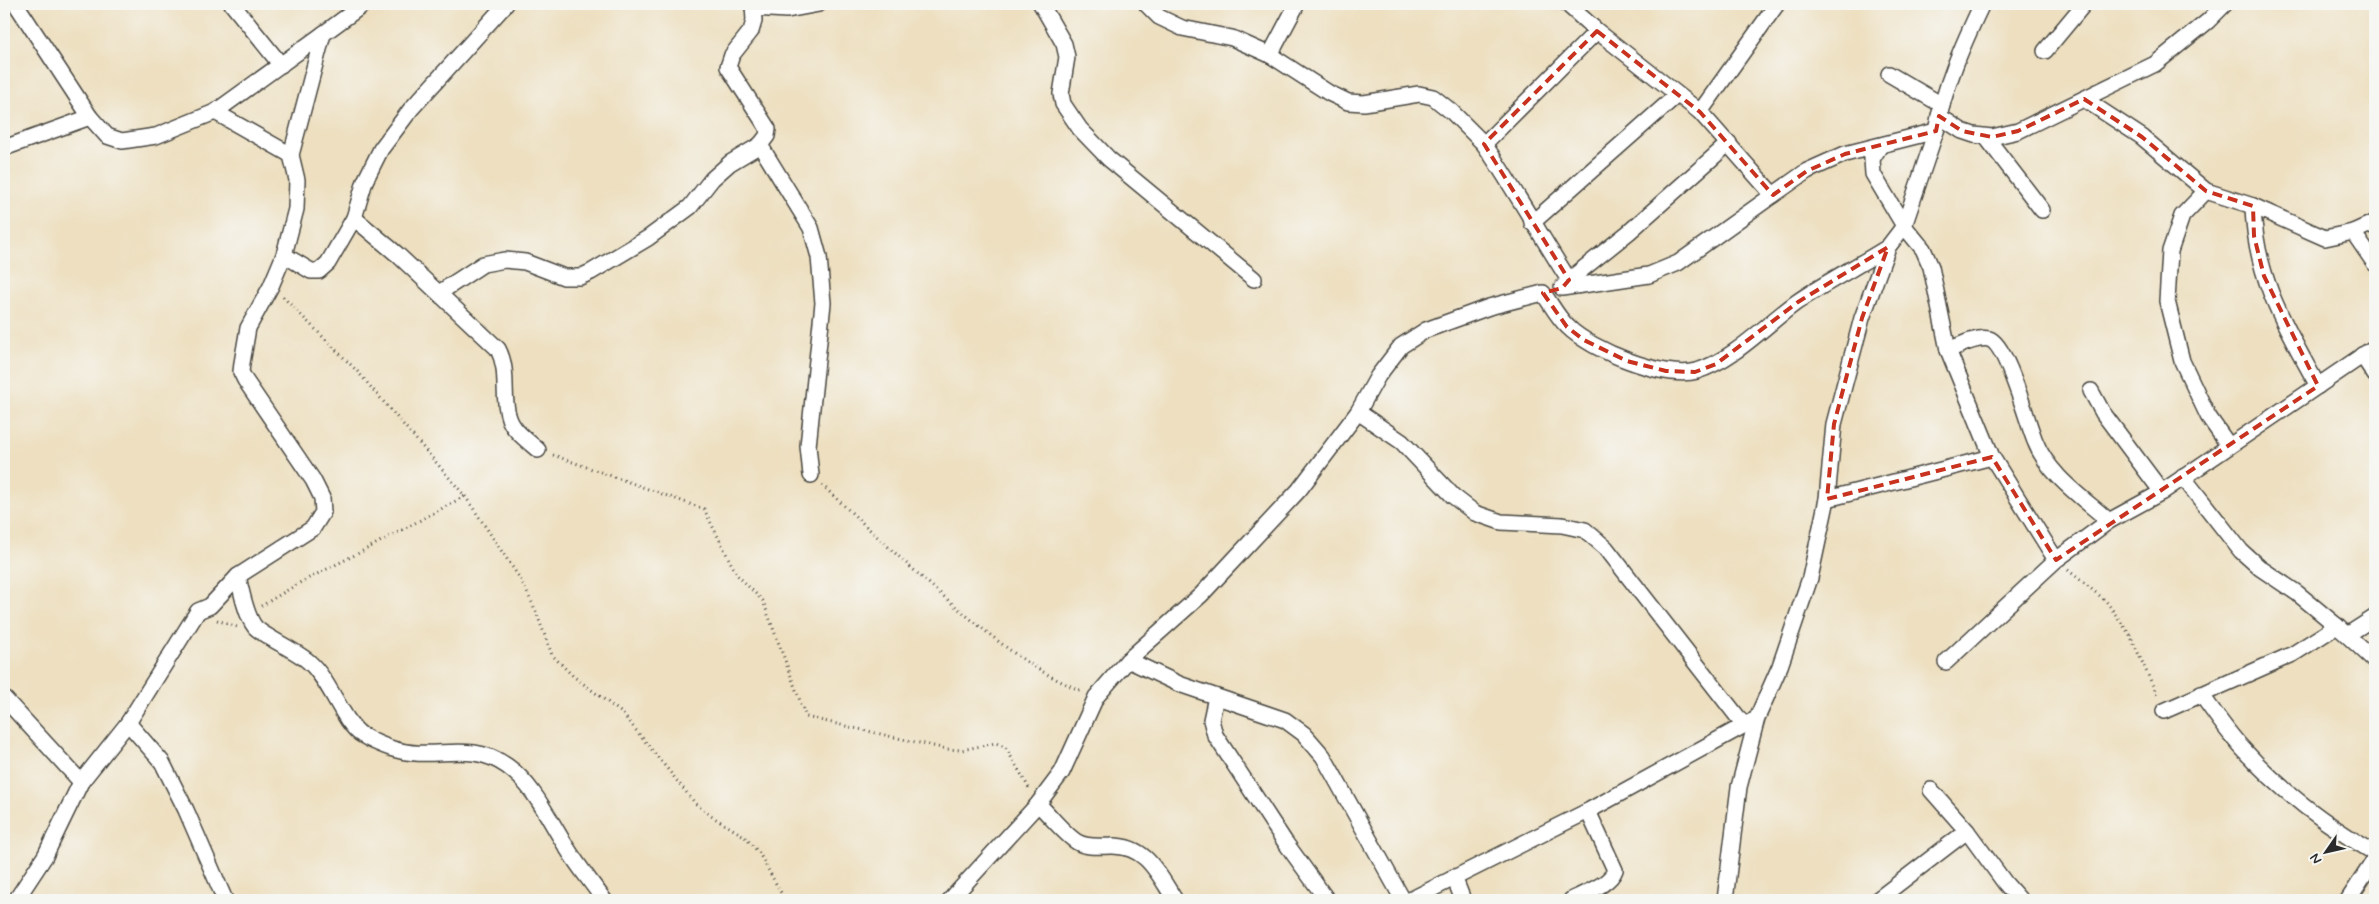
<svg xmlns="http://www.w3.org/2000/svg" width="2379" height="904" viewBox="0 0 2379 904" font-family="Mynerve,sans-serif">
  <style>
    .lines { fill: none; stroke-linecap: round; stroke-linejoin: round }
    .minor-casing { stroke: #484641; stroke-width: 18 }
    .path { stroke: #484641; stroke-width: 3; stroke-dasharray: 1 4; stroke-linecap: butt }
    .minor { stroke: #fff; stroke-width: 15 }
    .marked { fill: none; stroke: #c8321e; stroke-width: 4; stroke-dasharray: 10 6; stroke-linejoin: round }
  </style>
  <rect width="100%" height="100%" fill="#f6f6f2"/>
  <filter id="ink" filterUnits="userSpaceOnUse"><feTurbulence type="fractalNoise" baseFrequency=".02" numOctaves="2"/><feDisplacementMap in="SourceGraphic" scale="10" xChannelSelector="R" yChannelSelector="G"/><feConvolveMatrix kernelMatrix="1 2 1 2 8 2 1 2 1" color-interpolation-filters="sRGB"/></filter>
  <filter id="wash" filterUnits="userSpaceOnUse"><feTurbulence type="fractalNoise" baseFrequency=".0096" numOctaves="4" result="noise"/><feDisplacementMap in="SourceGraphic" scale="20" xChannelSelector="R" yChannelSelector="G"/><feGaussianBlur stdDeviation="1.12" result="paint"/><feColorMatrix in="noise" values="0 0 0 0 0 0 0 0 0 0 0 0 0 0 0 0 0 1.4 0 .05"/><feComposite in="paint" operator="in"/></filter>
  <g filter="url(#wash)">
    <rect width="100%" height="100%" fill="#eddfbf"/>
  </g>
  <g filter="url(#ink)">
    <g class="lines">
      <g class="minor-casing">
        <g id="minor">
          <polyline points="16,4 90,117 107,136 122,141 156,136 215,112 323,34"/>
          <polyline points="232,4 281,65"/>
          <polyline points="753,4 754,21 751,31 732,55 728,67 768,129 767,136 760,145 811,228 819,257 823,303 808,446 811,475"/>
          <polyline points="1041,4 1064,44 1067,57 1061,94 1063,104 1080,129 1109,159 1254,279"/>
          <polyline points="1146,4 1159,17 1182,28 1232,38 1270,55 1329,93 1348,102 1364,103 1419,94 1433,97 1452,112 1484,144 1597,31"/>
          <polyline points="1567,4 1597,31 1700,112 1773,195 1807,171 1845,154 1936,131"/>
          <polyline points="753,8 787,10 819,4"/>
          <polyline points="2045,51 2084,4"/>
          <polyline points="1270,55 1297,4"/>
          <polyline points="1889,74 1942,105"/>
          <polyline points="2084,99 2142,137 2206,191 2253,206 2325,238 2353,232 2375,222"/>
          <polyline points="215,112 291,155"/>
          <polyline points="1700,112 1777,4"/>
          <polyline points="1939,116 1962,131 1974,135 1992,137 2018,131 2155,64 2208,21 2225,4"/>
          <polyline points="1986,137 2042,210"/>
          <path d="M 1484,144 C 1514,188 1540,235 1569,280 L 1562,288 L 1649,275 L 1678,263 L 1773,195"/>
          <polyline points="1880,146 1872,159 1873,174 1904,226 1923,249 1931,267 1948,350 1992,457 2056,560"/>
          <polyline points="4,148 90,117"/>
          <polyline points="2206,191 2182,216 2170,251 2167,301 2182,361 2208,416 2229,446"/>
          <path d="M 2253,206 C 2255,277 2285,326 2318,386"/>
          <path d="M 354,218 L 398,255 L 498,349 C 510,372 501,396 509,418 C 513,431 528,441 538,450"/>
          <polyline points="1532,223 1677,95"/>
          <polyline points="2353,232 2375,264"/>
          <polyline points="284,255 311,271 319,271 328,263 354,218 365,181 381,149 411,109 506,4"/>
          <polyline points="1569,280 1629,232 1729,143"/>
          <polyline points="439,293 483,264 505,260 525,262 564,277 580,277 591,272 648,238 690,207 712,179 730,163 760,145"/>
          <path d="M 1948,350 C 1959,346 1977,336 1989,339 C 2007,344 2027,422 2035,441 C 2048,475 2083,498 2109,521"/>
          <polyline points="2362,355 2375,375"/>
          <polyline points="2091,391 2103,413 2162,492"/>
          <polyline points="1358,412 1402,442 1453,496 1475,513 1501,522 1562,525 1585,530 1606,548 1744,725"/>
          <polyline points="2183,477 2241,551 2260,568 2297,593 2337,626"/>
          <polyline points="1827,499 1992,457"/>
          <path d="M 238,576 C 241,590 246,616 255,627 C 263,636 297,651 309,662 C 330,680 343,723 362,735 C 370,740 384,746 393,749 C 435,762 468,739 507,766 C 534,785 549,820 567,848 C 578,866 592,883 604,900"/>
          <polyline points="2347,635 2375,617"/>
          <polyline points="1128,660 1179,684 1285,720 1304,734 1323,756 1403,900"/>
          <polyline points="1946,662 2056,560 2109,521 2162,492 2375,347"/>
          <path d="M 2201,694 C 2214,712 2227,732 2243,749 C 2281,791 2326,825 2375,853"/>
          <polyline points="1216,697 1211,720 1215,735 1285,842 1327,900"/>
          <polyline points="4,698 81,782"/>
          <polyline points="2164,711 2293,654 2337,626 2375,661"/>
          <polyline points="128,723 162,762 186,810 225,900"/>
          <polyline points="1931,790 1967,831 2005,883 2020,900"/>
          <path d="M 1038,804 C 1050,815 1063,833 1077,842 C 1087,848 1100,846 1111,846 C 1147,845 1158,874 1175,900"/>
          <polyline points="1454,877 1463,900"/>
          <polyline points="16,900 45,856 81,782 128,723 198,611 210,606 238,576 313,528 323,512 322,498 313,480 245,380 241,372 242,363 248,328 271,286 284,255 296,209 297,180 291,155 323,34 364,4"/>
          <path d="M 950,900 L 1038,804 L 1062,772 L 1096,697 L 1128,660 L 1201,595 L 1299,490 L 1358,412 L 1378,376 L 1401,346 L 1426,330 L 1489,307 L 1543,293 C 1551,304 1558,318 1568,327 C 1591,350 1665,380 1697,371 C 1735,359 1765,325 1797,302 C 1826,282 1858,266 1888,247"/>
          <polyline points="1410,900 1588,811 1752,721"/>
          <path d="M 1571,900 C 1584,893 1610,885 1615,870 L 1588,811"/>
          <path d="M 1725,900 L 1739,787 L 1757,718 L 1780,666 L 1810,578 L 1827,499 L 1834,424 L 1862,318 L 1888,247 L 1904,226 L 1936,131 C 1944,87 1963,44 1982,4"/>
          <polyline points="1877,900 1967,831"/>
          <polyline points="2348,900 2375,859"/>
        </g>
      </g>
      <g class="path">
        <polyline points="283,297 357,371 465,496 521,580 535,609 552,655 573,676 622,713 695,803 711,816 744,836 759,853 785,900"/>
        <polyline points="553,455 704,509 737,575 763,601 806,717 946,749 961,750 996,743 1006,748 1029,788"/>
        <path d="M 822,485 C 868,528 913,571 961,611 C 1001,644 1033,671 1082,691"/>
        <polyline points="2068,570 2106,601 2130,635 2158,697"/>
        <polyline points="261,606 301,582 359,553 465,496"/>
        <polyline points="217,620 237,627"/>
      </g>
      <use href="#minor" class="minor"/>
    </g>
  </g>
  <path class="marked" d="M 1597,31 L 1700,112 L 1773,195 L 1807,171 L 1845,154 L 1936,131 L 1939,116 L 1962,131 L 1992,137 L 2018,131 L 2084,99 L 2142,137 L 2206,191 L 2253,206 L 2254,236 L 2264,276 L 2318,386 L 2056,560 L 1992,457 L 1827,499 L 1834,424 L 1862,318 L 1888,247 L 1798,302 L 1716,364 L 1695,372 L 1666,371 L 1627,361 L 1584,340 L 1567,327 L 1543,293 L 1562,288 L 1569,280 L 1484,144 Z"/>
  <rect width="2379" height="904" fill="none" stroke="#f6f6f2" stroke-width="20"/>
  <g transform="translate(2326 852) rotate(236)" stroke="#f6f6f2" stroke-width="4" paint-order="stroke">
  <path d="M0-4L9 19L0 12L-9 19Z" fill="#2b2b2b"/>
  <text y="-8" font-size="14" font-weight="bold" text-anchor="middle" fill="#2b2b2b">N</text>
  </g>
</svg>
